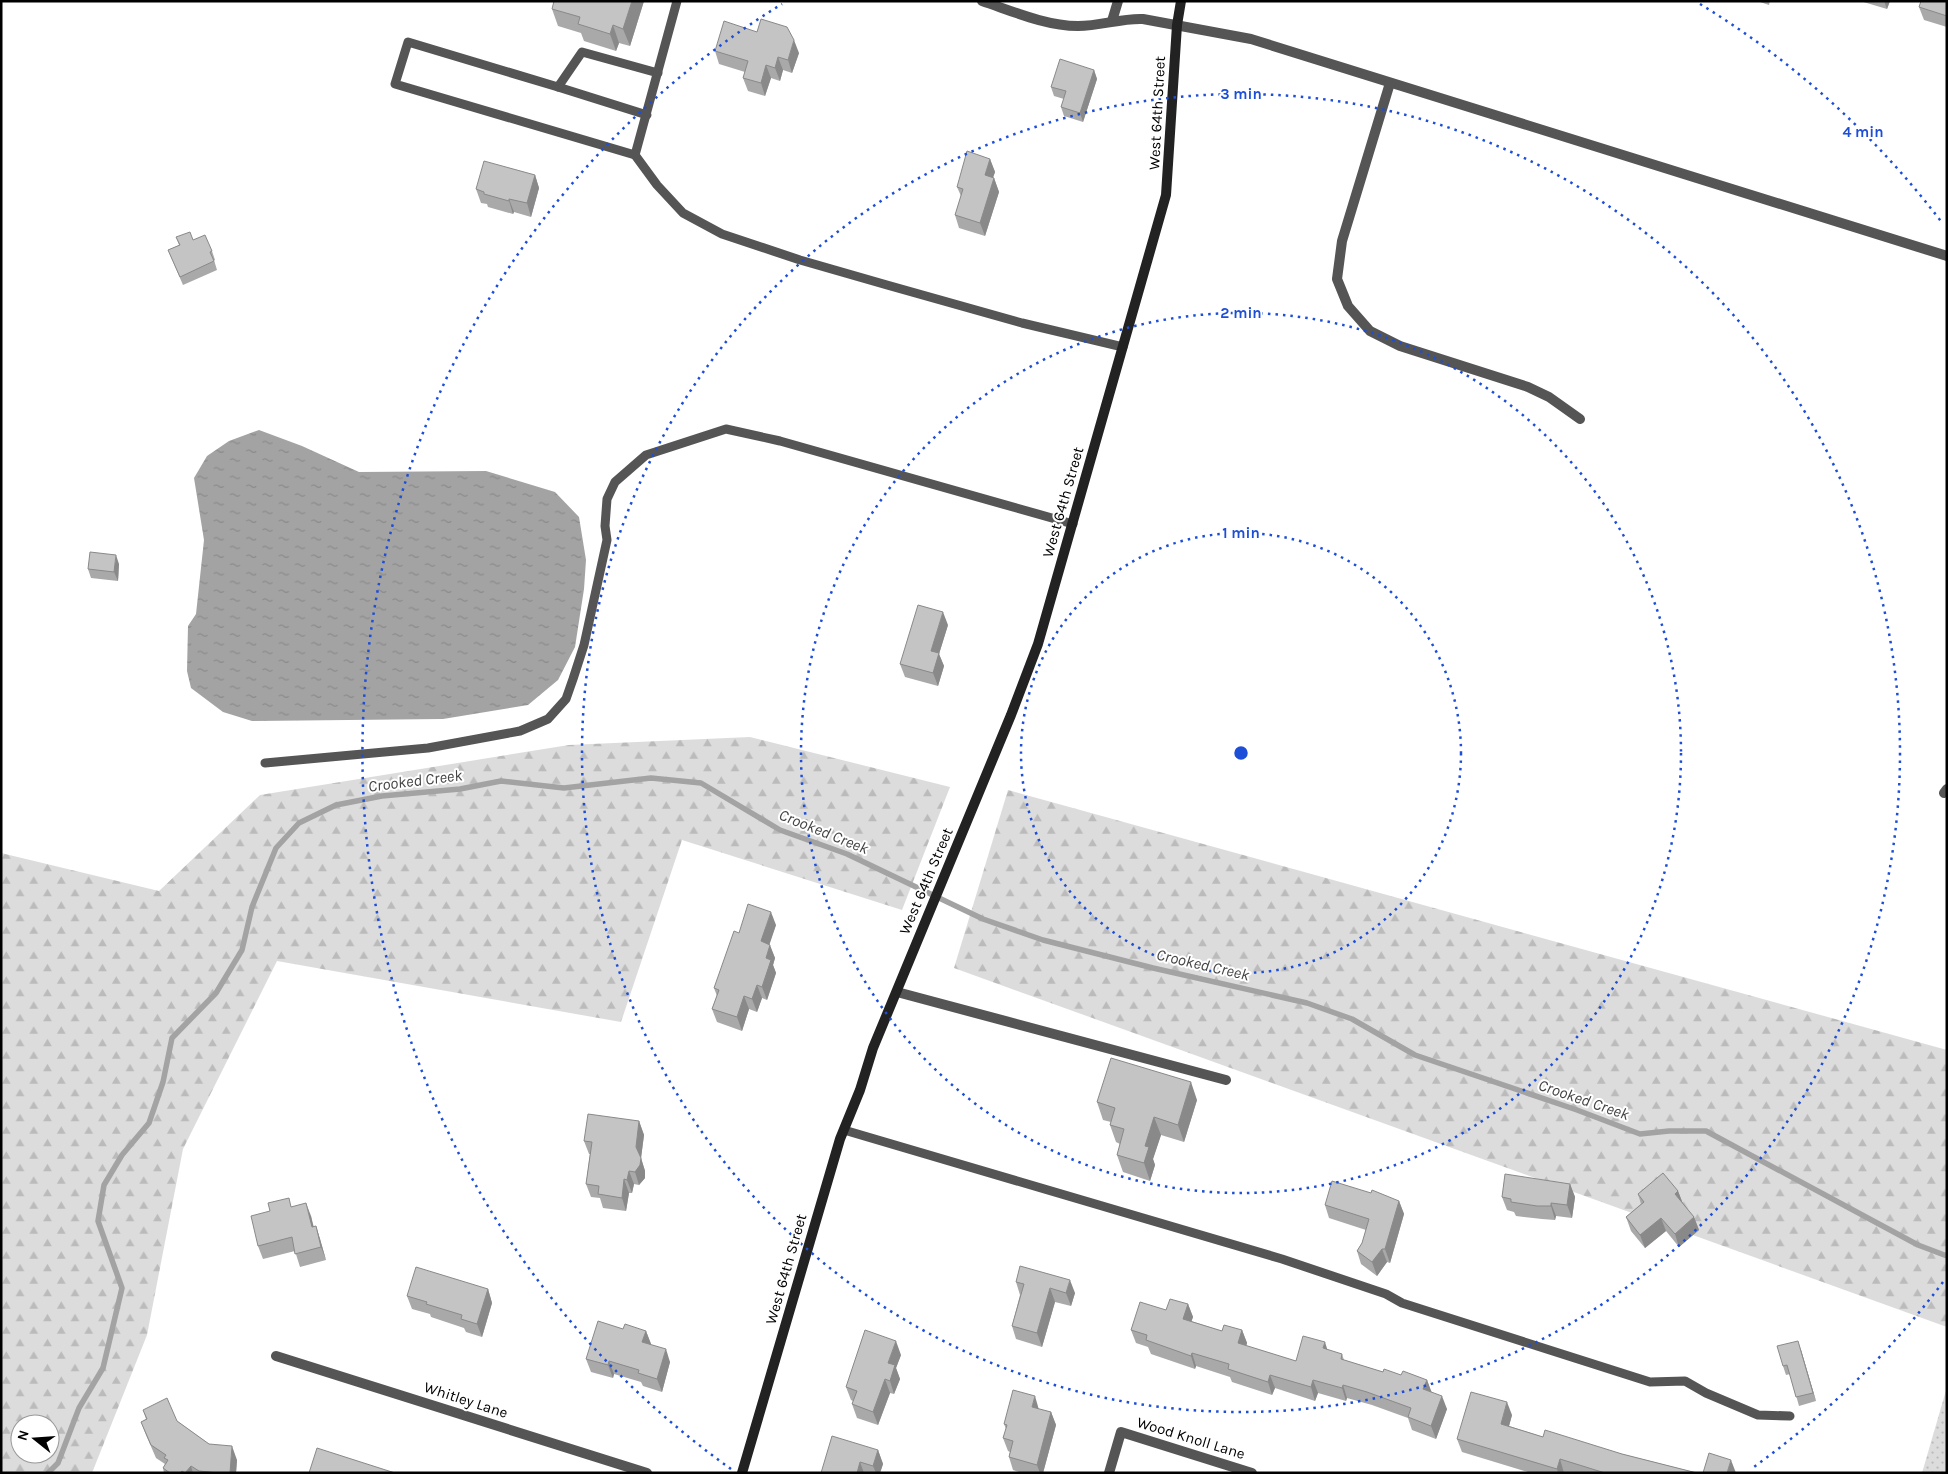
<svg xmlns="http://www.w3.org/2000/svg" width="1948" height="1474" viewBox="0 0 1948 1474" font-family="Karla,sans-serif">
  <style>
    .forest { fill: url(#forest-firs); fill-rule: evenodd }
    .park { fill: url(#park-dots) }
    .water { fill: url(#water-ripples) }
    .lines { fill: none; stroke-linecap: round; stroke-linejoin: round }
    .stream { stroke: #a3a3a3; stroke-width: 5.5 }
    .lane { stroke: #555; stroke-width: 9 }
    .street { stroke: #555; stroke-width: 10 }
    .secondary { stroke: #222; stroke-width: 10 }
    .wall { fill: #a9a9a9 }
    .shaded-wall { fill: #898989 }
    .building { fill: #c4c4c4; stroke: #898989 }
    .ring { fill: none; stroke: #1d4ed8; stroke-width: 2.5; stroke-dasharray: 2.5 5 }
    .labels { text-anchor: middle; stroke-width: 4; stroke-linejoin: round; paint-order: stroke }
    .street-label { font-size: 15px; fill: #000; stroke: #fff }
    .water-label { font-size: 16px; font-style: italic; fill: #444; stroke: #fff }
    .centre { fill: #1d4ed8; stroke: #fff; stroke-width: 2.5 }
    .ring-label { font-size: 15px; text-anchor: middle; font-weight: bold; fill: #1d4ed8; stroke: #fff; stroke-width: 4; stroke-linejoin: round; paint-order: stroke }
  </style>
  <defs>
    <pattern id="forest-firs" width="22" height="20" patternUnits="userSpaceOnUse" patternTransform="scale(1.25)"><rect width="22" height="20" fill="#dcdcdc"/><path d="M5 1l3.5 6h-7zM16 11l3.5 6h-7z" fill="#bbb"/></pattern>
    <pattern id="park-dots" width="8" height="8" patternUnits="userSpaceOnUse" patternTransform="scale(1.25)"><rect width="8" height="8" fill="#dcdcdc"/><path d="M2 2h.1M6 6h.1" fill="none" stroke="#bbb" stroke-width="1.8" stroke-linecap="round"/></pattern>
    <pattern id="water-ripples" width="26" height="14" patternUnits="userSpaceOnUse" patternTransform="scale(1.25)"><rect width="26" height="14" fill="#a3a3a3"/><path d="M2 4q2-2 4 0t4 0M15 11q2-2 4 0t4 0" fill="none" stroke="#8b8b8b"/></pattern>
  </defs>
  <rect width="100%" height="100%" fill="#fff"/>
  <g class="forest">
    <path d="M 750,737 L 950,787 L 902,910 L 682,840 L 621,1022 L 277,961 L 183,1149 L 147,1335 L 92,1473 L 1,1473 L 1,853 L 159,891 L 260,795 L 569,745 ZM 20,1424 L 50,1424 L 50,1454 L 20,1454 Z"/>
    <polygon points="1008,790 1947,1050 1947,1327 954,968"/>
  </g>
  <polygon class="park" points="1947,1387 1947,1473 1922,1473"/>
  <polygon class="water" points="259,430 302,446 359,472 486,471 555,492 579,517 586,560 584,589 575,647 558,680 528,705 443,719 252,721 223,712 191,688 187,671 188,626 196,614 204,540 194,478 207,456 229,441"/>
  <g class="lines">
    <polyline class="stream" points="48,1473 58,1463 79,1408 103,1368 122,1288 98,1221 104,1185 122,1155 149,1123 163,1082 172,1038 216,993 242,950 252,907 276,848 299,823 336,805 382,796 460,789 501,781 564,788 651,778 701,783 780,830 847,854 983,919 1043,940 1153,968 1307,1003 1352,1019 1415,1055 1577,1110 1640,1134 1669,1131 1706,1131 1918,1245 1947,1256"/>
    <g class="lane">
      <polyline points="677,1 635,155 657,185 683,213 722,234 800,260 887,285 1022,323 1123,347"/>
      <polyline points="558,87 647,115"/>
      <polyline points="635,155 395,84 408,42 558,87 582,52 658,73"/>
      <polyline points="265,763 428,748 520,731 548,719 566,699 573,679 584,645 607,540 605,526 607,499 615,482 646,455 726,429 780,441 1073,524"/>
      <polyline points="844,1130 1282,1259 1386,1294 1402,1303 1650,1382 1685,1381 1706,1393 1758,1415 1790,1416"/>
    </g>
    <g class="street">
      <path d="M 982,1 C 1012,11 1046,26 1078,26 C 1101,26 1121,18 1143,19 L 1251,39 L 1947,256"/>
      <polyline points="1112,21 1118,1"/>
      <polyline points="1390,83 1342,241 1337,279 1348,306 1370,331 1400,346 1528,387 1549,397 1580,419"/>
      <polyline points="1944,793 1947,789"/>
      <polyline points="897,992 1226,1080"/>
      <polyline points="276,1356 647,1473"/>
      <polyline points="1109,1473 1121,1432 1252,1473"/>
    </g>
    <polyline class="secondary" points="742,1473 840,1139 860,1090 873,1048 1011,715 1038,644 1166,195 1177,25 1181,1"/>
  </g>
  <g class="wall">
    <polygon points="644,1 630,46 619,43 616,51 584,41 581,33 558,26 552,9"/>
    <polygon points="1757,1 1770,1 1769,5"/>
    <polygon points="1860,1 1890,1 1887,9"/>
    <polygon points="1947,1 1947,27 1924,20 1919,7"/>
    <polygon points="715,51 799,53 792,73 783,70 780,81 771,78 765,96 748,91 743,78 745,72 719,64"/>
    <polygon points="1094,70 1097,79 1083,122 1064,116 1061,107 1064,99 1054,96 1051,87"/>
    <polygon points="990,159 995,172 993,178 994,178 999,192 985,236 959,228 955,215 961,196 957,187"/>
    <polygon points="535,175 539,188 531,217 514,212 513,214 488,207 487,204 481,203 476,189"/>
    <polygon points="176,237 193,240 212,251 215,260 214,260 217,270 183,285 168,250 179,245"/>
    <polygon points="119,564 118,581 91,578 88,569"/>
    <polygon points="948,625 939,654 944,666 938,686 905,677 900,664"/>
    <polygon points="776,925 769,944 775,958 773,965 776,973 767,1000 762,998 757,1012 749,1009 742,1031 717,1022 712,1009 717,996 714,988 739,933"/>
    <polygon points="1197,1100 1184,1142 1161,1135 1153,1159 1155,1165 1150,1181 1123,1172 1117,1155 1120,1144 1116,1142 1110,1125 1111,1122 1103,1120 1097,1102"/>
    <polygon points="639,1121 644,1135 641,1158 645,1171 645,1178 639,1185 634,1184 632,1193 629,1193 626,1211 603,1208 600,1198 591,1197 586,1184 590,1154 589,1154 584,1141"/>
    <polygon points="1570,1184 1575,1197 1572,1218 1556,1216 1555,1220 1542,1219 1516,1216 1514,1212 1507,1210 1502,1197"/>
    <polygon points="1678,1191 1683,1204 1694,1217 1699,1230 1679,1247 1666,1231 1645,1248 1631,1231 1626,1217 1641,1204 1638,1194"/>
    <polygon points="1371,1193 1399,1201 1404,1214 1390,1263 1387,1262 1377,1276 1361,1264 1357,1251 1362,1243 1366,1230 1329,1218 1325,1205"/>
    <polygon points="292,1207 311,1216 313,1227 316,1226 320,1239 326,1260 300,1267 295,1251 263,1259 258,1246"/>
    <polygon points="1016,1282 1075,1293 1071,1306 1055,1302 1042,1347 1016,1339 1012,1326 1020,1295"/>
    <polygon points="488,1289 492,1303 482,1337 466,1332 464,1328 431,1317 430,1314 412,1309 407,1296"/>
    <polygon points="1188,1304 1193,1317 1191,1321 1222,1331 1242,1330 1247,1343 1246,1346 1296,1361 1327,1350 1342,1354 1344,1360 1383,1372 1427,1380 1431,1392 1447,1409 1436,1439 1412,1430 1408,1418 1372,1405 1347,1398 1346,1401 1318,1393 1315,1401 1275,1388 1272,1395 1232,1382 1230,1377 1196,1366 1195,1369 1151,1354 1148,1347 1136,1343 1131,1330 1166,1310"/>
    <polygon points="623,1329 646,1331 651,1344 651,1345 670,1362 662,1392 643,1386 641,1382 614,1374 613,1378 591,1372 586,1359"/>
    <polygon points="1801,1350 1816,1401 1799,1406 1790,1374 1786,1375 1783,1366"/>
    <polygon points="901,1355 896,1368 900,1379 894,1394 890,1393 878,1425 857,1418 852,1404 853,1401 851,1400 846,1387"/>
    <polygon points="1039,1409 1051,1412 1056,1425 1043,1473 1022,1473 1013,1470 1009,1457 1010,1452 1008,1451 1003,1438 1006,1429 1004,1424"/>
    <polygon points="143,1410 177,1421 209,1444 237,1460 236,1473 164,1473 163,1468 165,1464 156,1458 146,1435 141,1422 146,1419"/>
    <polygon points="1512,1415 1509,1426 1543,1437 1622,1454 1697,1473 1531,1473 1462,1452 1457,1439"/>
    <polygon points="878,1450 883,1464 880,1473 821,1473"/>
  </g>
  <g class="shaded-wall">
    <polygon points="632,1 644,1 630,46 623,29"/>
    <polygon points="1884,1 1890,1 1887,9"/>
    <polygon points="613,25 619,43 616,51 610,34"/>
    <polygon points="794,40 799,53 792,73 788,60"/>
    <polygon points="778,57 783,70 780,81 775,68"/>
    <polygon points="766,65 771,78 765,96 761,83"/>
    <polygon points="1094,70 1097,79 1083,122 1080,113"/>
    <polygon points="990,159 995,172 989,188 985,175"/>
    <polygon points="535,175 539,188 531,217 527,203"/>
    <polygon points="994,178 999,192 985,236 980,223"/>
    <polygon points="509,199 514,212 513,214 509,201"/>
    <polygon points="116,555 119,564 118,581 114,572"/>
    <polygon points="943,612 948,625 939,654 944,666 938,686 933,673 931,651"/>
    <polygon points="771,912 776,925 766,955 761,941"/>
    <polygon points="770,945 775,958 773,965 776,973 767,1000 762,987 766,958"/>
    <polygon points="757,985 762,998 757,1012 752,999"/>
    <polygon points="744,996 749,1009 742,1031 737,1017"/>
    <polygon points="1191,1082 1197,1100 1184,1142 1178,1125"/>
    <polygon points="1154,1117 1161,1135 1153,1159 1155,1165 1150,1181 1144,1163 1145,1146"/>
    <polygon points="639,1121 644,1135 641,1158 645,1171 645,1178 639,1185 635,1172 636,1147"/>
    <polygon points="629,1171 634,1184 632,1193 627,1180"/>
    <polygon points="624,1179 629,1193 626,1211 622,1198"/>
    <polygon points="1570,1184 1575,1197 1572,1218 1567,1205"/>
    <polygon points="1678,1191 1683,1204 1675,1194"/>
    <polygon points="1399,1201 1404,1214 1390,1263 1385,1249"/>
    <polygon points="306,1203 311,1216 317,1240 312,1227"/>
    <polygon points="1551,1203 1556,1216 1555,1220 1551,1206"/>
    <polygon points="1694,1217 1699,1230 1679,1247 1675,1234"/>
    <polygon points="1661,1218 1666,1231 1645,1248 1640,1235"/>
    <polygon points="316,1226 320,1239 326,1260 321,1247"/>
    <polygon points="1382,1249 1387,1262 1377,1276 1372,1262"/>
    <polygon points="1070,1280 1075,1293 1071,1306 1066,1293"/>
    <polygon points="1050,1288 1055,1302 1042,1347 1037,1333"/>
    <polygon points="488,1289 492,1303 482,1337 477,1324"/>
    <polygon points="1188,1304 1193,1317 1188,1332 1183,1319"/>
    <polygon points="1242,1330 1247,1343 1243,1357 1238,1343"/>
    <polygon points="646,1331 651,1344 647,1356 642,1342"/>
    <polygon points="896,1341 901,1355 896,1368 900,1379 894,1394 890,1381 888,1363"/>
    <polygon points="1798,1341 1801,1350 1816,1401 1813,1393"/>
    <polygon points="1325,1342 1329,1355 1323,1348"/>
    <polygon points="666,1349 670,1362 662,1392 657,1379"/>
    <polygon points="1192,1353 1196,1366 1195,1369 1191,1356"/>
    <polygon points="609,1361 614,1374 613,1378 608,1365"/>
    <polygon points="1270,1375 1275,1388 1272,1395 1268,1382"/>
    <polygon points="885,1379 890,1393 878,1425 873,1412"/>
    <polygon points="1313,1380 1318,1393 1315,1401 1311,1387"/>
    <polygon points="1427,1380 1432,1393 1423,1389"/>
    <polygon points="1343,1385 1347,1398 1346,1401 1342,1388"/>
    <polygon points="1035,1396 1039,1410 1032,1407"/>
    <polygon points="1442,1396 1447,1409 1436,1439 1431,1426"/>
    <polygon points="1507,1402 1512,1415 1506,1437 1501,1424"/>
    <polygon points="1051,1412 1056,1425 1043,1473 1040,1473 1037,1465"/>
    <polygon points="232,1446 237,1460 236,1473 230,1473"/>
    <polygon points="878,1450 883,1464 880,1473 876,1473 873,1466"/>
    <polygon points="1560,1459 1564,1473 1558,1473 1557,1469"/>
    <polygon points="1731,1460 1736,1473 1727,1473"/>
    <polygon points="860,1462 864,1473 857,1473"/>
    <polygon points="191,1466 193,1473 185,1473"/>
  </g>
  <g class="building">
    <polygon points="554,1 632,1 623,29 613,25 610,34 578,24 580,17 552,9"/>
    <polygon points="1921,1 1947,1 1947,16 1919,7"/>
    <polygon points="761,19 787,27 794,40 788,60 778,57 775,68 766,65 761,83 743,78 748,61 715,51 724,21 757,32"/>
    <polygon points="1060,59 1094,70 1080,113 1061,107 1066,91 1051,87"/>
    <polygon points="967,151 990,159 985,175 994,178 980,223 955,215 963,189 957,187"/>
    <polygon points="484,161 535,175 527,203 509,199 509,201 484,194 484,192 476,189"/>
    <polygon points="190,232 193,240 205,235 212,251 210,252 214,261 180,277 168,250 180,245 176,237"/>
    <polygon points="90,552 116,555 114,572 88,569"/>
    <polygon points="918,605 943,612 931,651 939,653 933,673 900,664"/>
    <polygon points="748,904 771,912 761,941 770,945 766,958 771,960 762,987 757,985 752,999 744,996 737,1017 712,1009 719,990 714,988 734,931 739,933"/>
    <polygon points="1111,1058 1191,1082 1178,1125 1154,1117 1145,1146 1149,1147 1144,1163 1117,1155 1124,1129 1110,1125 1115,1108 1097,1102"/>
    <polygon points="588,1114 639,1121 636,1147 641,1158 640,1165 635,1172 629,1171 627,1180 624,1179 622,1198 598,1194 599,1186 586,1184 592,1142 584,1141"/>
    <polygon points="1663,1173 1678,1191 1675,1194 1694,1217 1675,1234 1661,1218 1640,1235 1626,1217 1644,1202 1638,1194"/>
    <polygon points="1505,1174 1570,1184 1567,1205 1551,1203 1551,1206 1537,1206 1511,1202 1511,1199 1502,1197"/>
    <polygon points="1332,1181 1371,1193 1372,1190 1399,1201 1385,1249 1382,1249 1372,1262 1357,1251 1362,1243 1369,1219 1325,1205"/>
    <polygon points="289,1198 291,1207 306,1203 312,1227 316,1226 321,1247 295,1254 292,1237 258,1246 251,1216 270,1211 268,1203"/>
    <polygon points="1020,1266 1070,1280 1066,1293 1050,1288 1037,1333 1012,1326 1024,1284 1016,1282"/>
    <polygon points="416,1267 488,1289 477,1324 461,1319 462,1315 426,1304 427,1302 407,1296"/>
    <polygon points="1170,1299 1188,1304 1183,1319 1222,1331 1224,1325 1242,1330 1238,1343 1296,1361 1303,1336 1325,1342 1323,1348 1342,1354 1341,1359 1383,1372 1384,1369 1401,1375 1403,1371 1427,1380 1423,1389 1442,1396 1431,1426 1408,1417 1411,1408 1367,1392 1343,1385 1342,1388 1313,1380 1311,1387 1270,1375 1268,1382 1228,1369 1229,1364 1192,1353 1191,1356 1146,1340 1147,1335 1131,1330 1140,1302 1166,1310"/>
    <polygon points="598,1321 623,1329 625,1324 646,1331 642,1342 666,1349 657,1379 638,1373 639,1370 609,1361 608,1365 586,1359"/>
    <polygon points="865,1330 896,1341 888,1363 895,1365 890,1381 885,1379 873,1412 852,1404 857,1391 846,1387"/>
    <polygon points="1798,1341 1813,1393 1796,1397 1787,1365 1783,1366 1777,1346"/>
    <polygon points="1013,1390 1035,1396 1032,1407 1051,1412 1037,1465 1009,1457 1013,1441 1003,1438 1007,1425 1004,1424"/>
    <polygon points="1471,1392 1507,1402 1501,1424 1543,1437 1545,1430 1622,1454 1697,1473 1605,1473 1560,1459 1557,1469 1457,1439"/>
    <polygon points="167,1398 177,1421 209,1444 232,1446 230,1473 219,1473 199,1471 191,1466 185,1473 182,1471 180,1473 170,1473 163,1468 168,1460 164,1458 166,1455 151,1445 141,1422 147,1419 143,1410"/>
    <polygon points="832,1436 878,1450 873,1466 860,1462 857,1473 821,1473"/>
    <polygon points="317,1448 395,1473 309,1473"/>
    <polygon points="1709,1453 1731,1460 1727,1473 1703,1473"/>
  </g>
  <g class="ring">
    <circle cx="1241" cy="753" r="220"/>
    <circle cx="1241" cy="753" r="440"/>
    <circle cx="1241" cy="753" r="659"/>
    <path d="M1943 1282A879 879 0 0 1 1751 1469M731 1469A879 879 0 0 1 782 4M1700 4A879 879 0 0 1 1943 224"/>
  </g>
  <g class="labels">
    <g class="street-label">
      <text transform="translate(1157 113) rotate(-87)" y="5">West 64th Street</text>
      <text transform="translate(1063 502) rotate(-74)" y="5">West 64th Street</text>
      <text transform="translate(926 881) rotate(-67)" y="5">West 64th Street</text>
      <text transform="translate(786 1269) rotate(-74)" y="5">West 64th Street</text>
      <text transform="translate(466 1400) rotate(18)" y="5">Whitley Lane</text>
      <text transform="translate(1191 1438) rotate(17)" y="5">Wood Knoll Lane</text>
    </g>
    <g class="water-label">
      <text transform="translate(415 780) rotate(-7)" y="6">Crooked Creek</text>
      <text transform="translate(824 831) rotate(22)" y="6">Crooked Creek</text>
      <text transform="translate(1203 964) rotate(13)" y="6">Crooked Creek</text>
      <text transform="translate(1584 1099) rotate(19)" y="6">Crooked Creek</text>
    </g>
  </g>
  <circle cx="1241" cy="753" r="8" class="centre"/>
  <g class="ring-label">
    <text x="1241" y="99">3 min</text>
    <text x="1863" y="137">4 min</text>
    <text x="1241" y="318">2 min</text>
    <text x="1241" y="538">1 min</text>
  </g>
  <rect width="1948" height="1474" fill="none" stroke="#000000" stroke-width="5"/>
  <g transform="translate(35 1439) rotate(287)"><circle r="24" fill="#ffffff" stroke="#999999"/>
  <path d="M0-4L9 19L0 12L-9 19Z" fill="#000000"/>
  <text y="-8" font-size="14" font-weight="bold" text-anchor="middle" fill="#000000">N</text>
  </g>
</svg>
